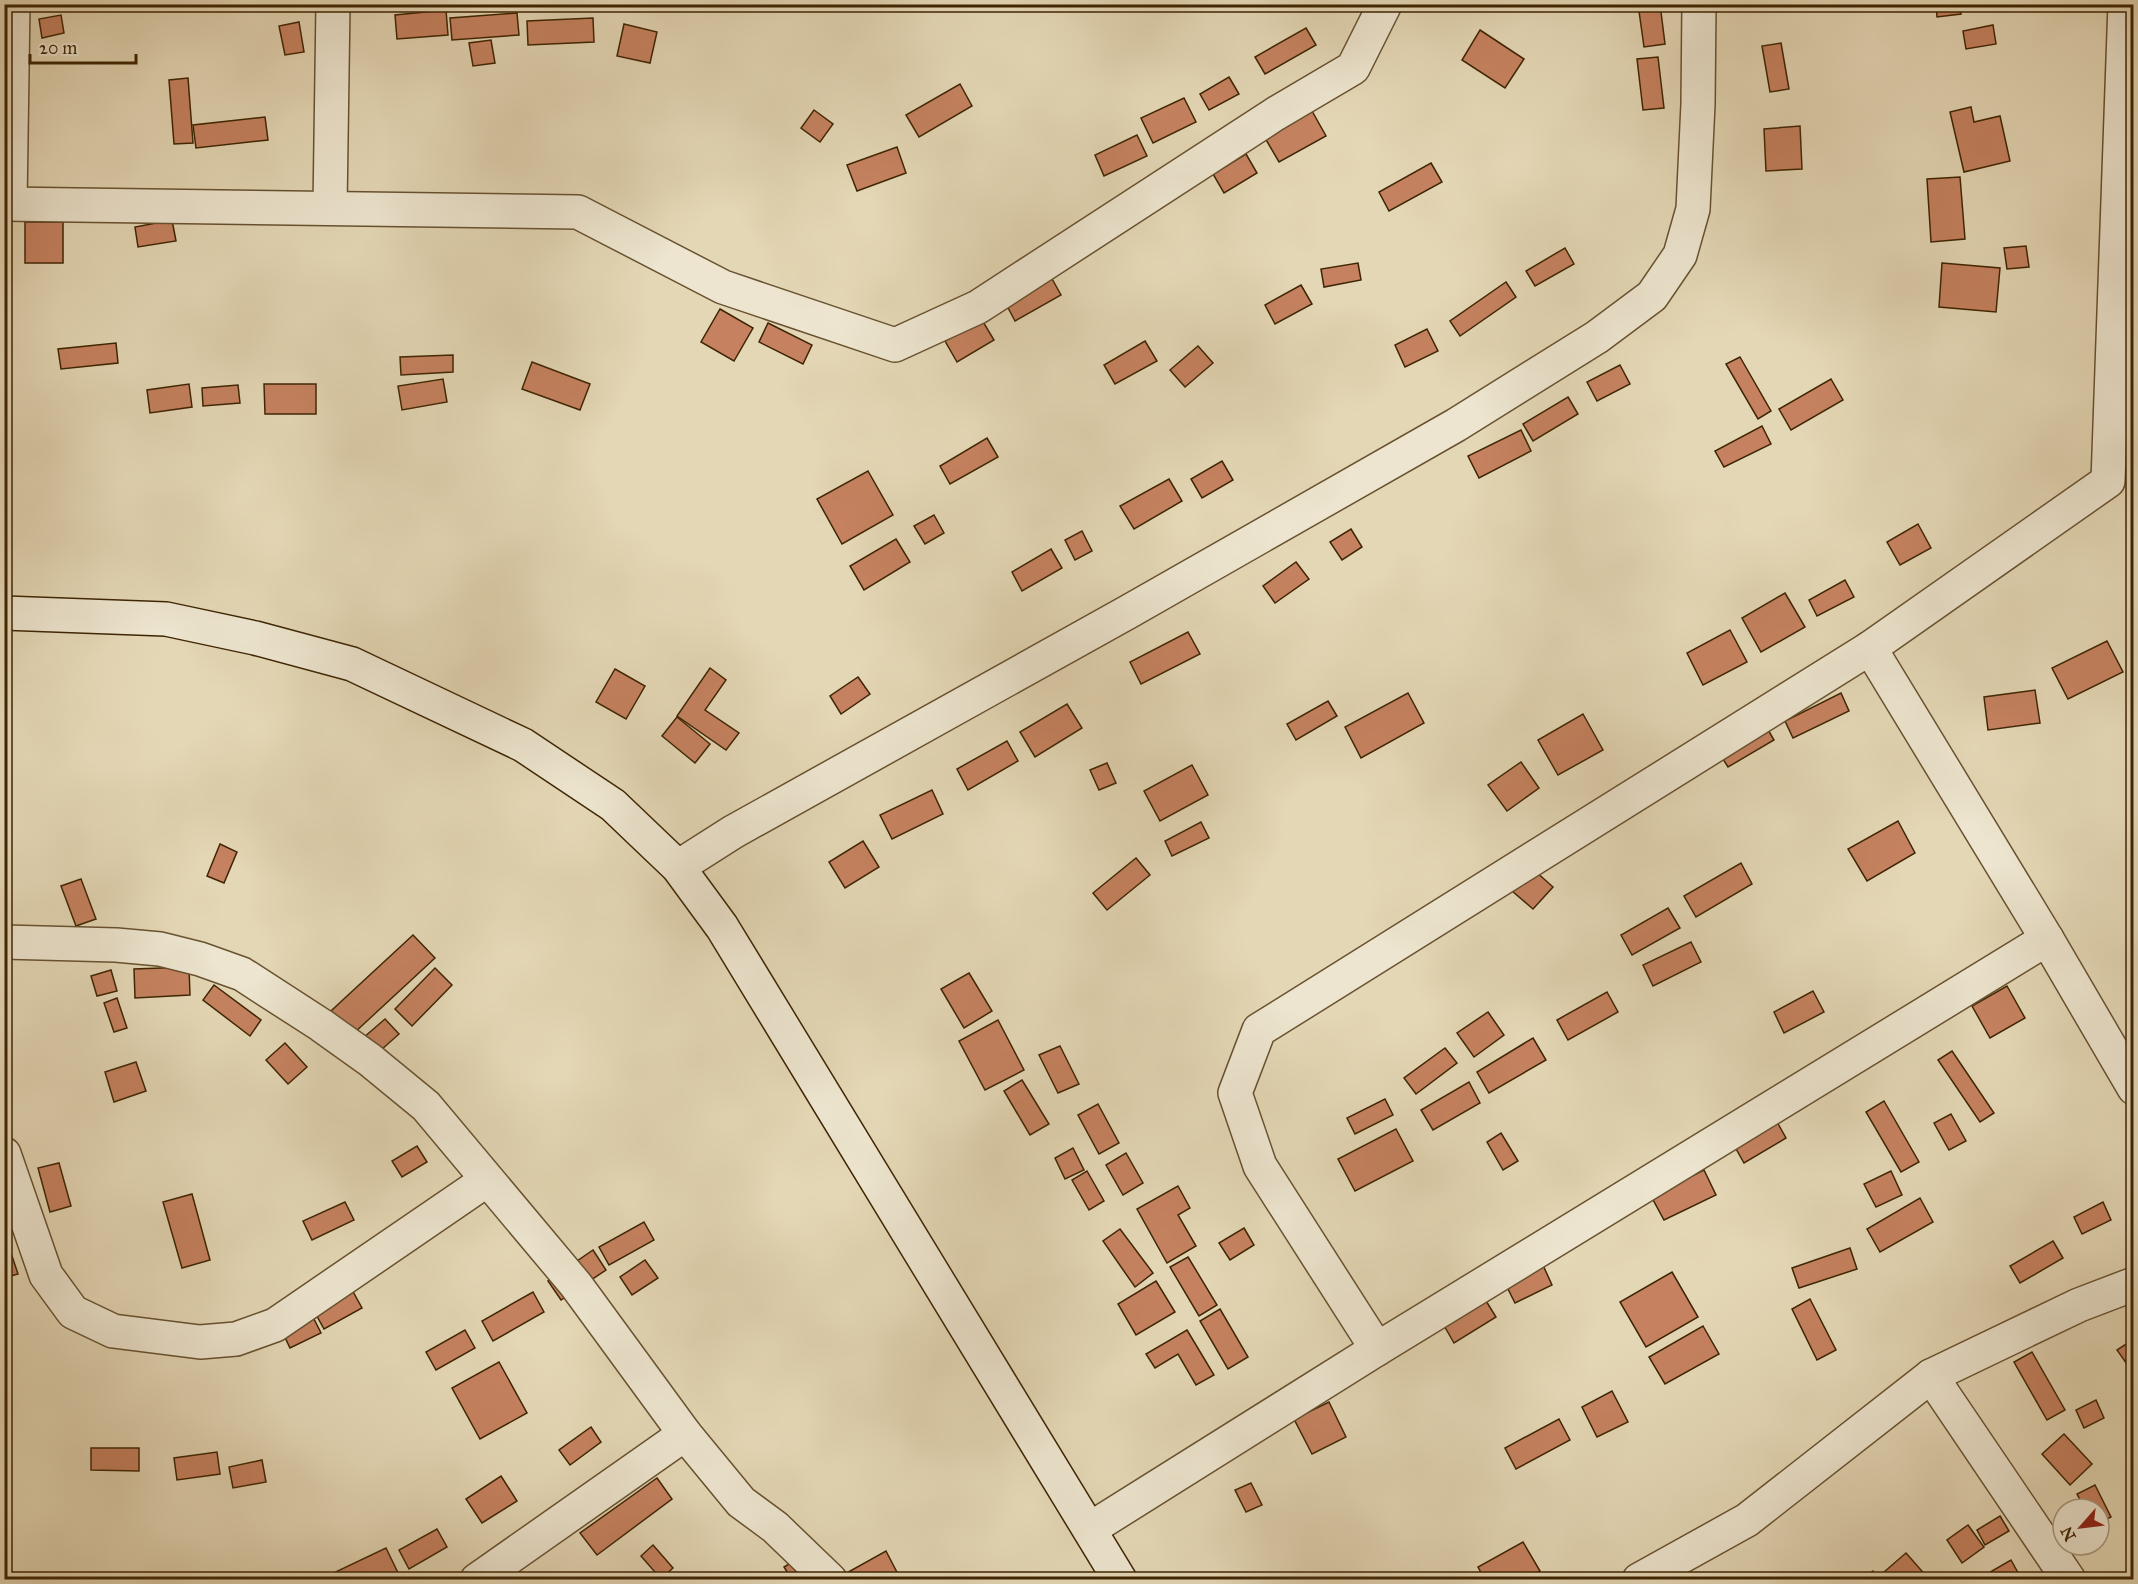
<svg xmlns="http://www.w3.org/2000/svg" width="2138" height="1584" viewBox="0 0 2138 1584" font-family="'IM FELL Great Primer',serif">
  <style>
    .building { fill: #c68260; stroke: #3e2503; stroke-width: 1.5 }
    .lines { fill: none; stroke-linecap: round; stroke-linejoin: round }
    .street-casing { stroke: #685230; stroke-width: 36 }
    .secondary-casing { stroke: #3e2503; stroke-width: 36 }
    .street { stroke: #ede5cf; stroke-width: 33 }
    .secondary { stroke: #ede5cf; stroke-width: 33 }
  </style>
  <rect width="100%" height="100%" fill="#e4d7b5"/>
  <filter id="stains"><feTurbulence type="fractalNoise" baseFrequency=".00333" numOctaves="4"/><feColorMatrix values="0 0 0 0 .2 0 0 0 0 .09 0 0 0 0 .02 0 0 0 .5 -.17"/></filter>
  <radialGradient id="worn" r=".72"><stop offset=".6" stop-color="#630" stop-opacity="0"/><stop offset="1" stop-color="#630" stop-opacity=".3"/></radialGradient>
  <g class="building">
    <polygon points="1638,4 1660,4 1665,44 1644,47"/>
    <polygon points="1936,4 1960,4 1961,14 1937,17"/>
    <polygon points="446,10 448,35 397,39 395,15"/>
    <polygon points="517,13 519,35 452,40 450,18"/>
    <polygon points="61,15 64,33 42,38 39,19"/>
    <polygon points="593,18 594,42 528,45 527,21"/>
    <polygon points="299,22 304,52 285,55 279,26"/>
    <polygon points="624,24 657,32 650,63 617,56"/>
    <polygon points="1993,25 1996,44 1966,49 1963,31"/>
    <polygon points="1306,28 1316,45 1265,74 1255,57"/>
    <polygon points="1480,30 1524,59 1505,88 1462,60"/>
    <polygon points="491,40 495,63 473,66 469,43"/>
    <polygon points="1781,43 1789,89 1770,92 1762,46"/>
    <polygon points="1658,57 1664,108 1643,110 1637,59"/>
    <polygon points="1229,77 1239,94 1209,110 1200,94"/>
    <polygon points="188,78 193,143 174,144 169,80"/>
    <polygon points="960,84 972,106 919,137 906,115"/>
    <polygon points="1184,98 1196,122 1153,143 1141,118"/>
    <polygon points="1971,107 1974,122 2000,116 2010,161 1964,172 1950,112"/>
    <polygon points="814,110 833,124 820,142 801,128"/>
    <polygon points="1312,111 1326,136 1279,162 1265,138"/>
    <polygon points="265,117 268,140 196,148 193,125"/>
    <polygon points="1800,126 1802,169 1766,171 1764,129"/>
    <polygon points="1137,135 1147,156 1104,176 1095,155"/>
    <polygon points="897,147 906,173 857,191 847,165"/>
    <polygon points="1246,154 1257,173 1224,193 1213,174"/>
    <polygon points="1431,163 1442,182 1389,211 1379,192"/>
    <polygon points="1960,177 1965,239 1931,242 1927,179"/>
    <polygon points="172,220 176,241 138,247 135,227"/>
    <rect x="25" y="222" width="38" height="41"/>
    <polygon points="2026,246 2029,267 2007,269 2004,248"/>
    <polygon points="1565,248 1574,264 1535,286 1526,271"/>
    <polygon points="1358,263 1361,280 1324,287 1321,269"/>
    <polygon points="1942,263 2000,268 1996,312 1939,307"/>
    <polygon points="1051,277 1061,295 1015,321 1005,302"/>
    <polygon points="1506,282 1516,297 1460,336 1450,321"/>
    <polygon points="1301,285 1312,304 1275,324 1265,305"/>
    <polygon points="720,309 753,328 734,361 701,342"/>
    <polygon points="982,320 994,340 957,362 945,341"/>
    <polygon points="768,323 812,345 803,364 759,342"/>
    <polygon points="1427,329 1438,351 1405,367 1395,345"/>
    <polygon points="1145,341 1157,361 1115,384 1104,365"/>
    <polygon points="116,343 118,363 61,369 58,349"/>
    <polygon points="1198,346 1213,363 1185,387 1170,370"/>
    <polygon points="453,355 453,372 401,375 400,357"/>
    <polygon points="1740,357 1771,411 1758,419 1726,364"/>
    <polygon points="532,362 590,384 580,410 522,389"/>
    <polygon points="1620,365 1630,384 1597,401 1587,382"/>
    <polygon points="443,379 447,402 402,410 398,386"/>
    <polygon points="1831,379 1843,400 1791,430 1779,409"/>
    <polygon points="189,384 192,407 150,413 147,390"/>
    <polygon points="264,384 316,384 316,414 265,414"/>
    <polygon points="238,385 240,403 203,406 202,388"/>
    <polygon points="1568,397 1578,414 1533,441 1523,424"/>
    <polygon points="1762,426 1771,444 1724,467 1715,451"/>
    <polygon points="1521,430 1531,451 1479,478 1468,456"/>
    <polygon points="987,438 998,457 950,484 940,466"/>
    <polygon points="1222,461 1233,480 1202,498 1191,479"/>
    <polygon points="868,471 893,515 842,544 817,499"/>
    <polygon points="1169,479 1182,501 1134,529 1120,506"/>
    <polygon points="934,515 944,533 925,544 914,526"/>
    <polygon points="1918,524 1931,548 1900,565 1887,542"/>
    <polygon points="1351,529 1362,547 1342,560 1330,542"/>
    <polygon points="1082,531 1092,551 1075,560 1065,540"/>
    <polygon points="896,539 910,562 864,590 850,566"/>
    <polygon points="1051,549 1062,568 1022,591 1012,572"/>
    <polygon points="1296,562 1309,579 1275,603 1263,586"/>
    <polygon points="1845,580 1854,597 1817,616 1809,600"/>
    <polygon points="1785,593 1805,627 1761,652 1742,618"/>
    <polygon points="1730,630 1747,662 1703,685 1687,653"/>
    <polygon points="1188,632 1200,654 1141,684 1130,662"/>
    <polygon points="2107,641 2123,672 2068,699 2052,668"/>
    <polygon points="710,668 726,680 705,710 739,733 726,750 677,716"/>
    <polygon points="615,669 645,686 626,719 596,702"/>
    <polygon points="858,677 870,694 841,714 830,696"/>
    <polygon points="2035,690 2040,723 1988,730 1984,697"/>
    <polygon points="1408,693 1424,723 1361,758 1345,727"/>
    <polygon points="1841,693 1849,711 1793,738 1785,721"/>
    <polygon points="1328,701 1337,716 1296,740 1287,724"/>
    <polygon points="1067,704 1082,728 1035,757 1020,732"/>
    <polygon points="1583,714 1603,750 1558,775 1538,740"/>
    <polygon points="677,717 710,744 695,763 662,736"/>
    <polygon points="1763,721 1774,740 1728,767 1716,748"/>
    <polygon points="1007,741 1018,761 968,790 957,769"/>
    <polygon points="1521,762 1539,788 1507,811 1488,785"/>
    <polygon points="1107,763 1116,783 1099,790 1090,770"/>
    <polygon points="1192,765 1208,795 1160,821 1144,791"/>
    <polygon points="932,790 943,814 892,839 880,815"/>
    <polygon points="1898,821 1915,853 1867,881 1848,849"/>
    <polygon points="1201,822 1209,838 1172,856 1165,841"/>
    <polygon points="863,841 879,867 845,888 829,862"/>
    <polygon points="220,844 237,852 224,883 207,876"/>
    <polygon points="1136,858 1150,875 1107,910 1093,893"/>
    <polygon points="1525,862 1553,887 1533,909 1505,885"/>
    <polygon points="1741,863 1752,884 1696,917 1684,896"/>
    <polygon points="81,879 96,919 76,926 61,886"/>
    <polygon points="1668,908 1680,928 1632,955 1621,935"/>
    <polygon points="413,935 435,958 340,1046 319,1022"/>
    <polygon points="1691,942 1701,962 1653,986 1643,965"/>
    <polygon points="189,967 190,995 135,998 134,969"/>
    <polygon points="435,968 452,985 412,1026 395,1009"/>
    <polygon points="111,970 117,991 97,996 91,976"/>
    <polygon points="969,973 992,1011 964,1028 941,989"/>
    <polygon points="214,985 261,1020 250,1036 203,1000"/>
    <polygon points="2007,986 2025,1018 1990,1038 1972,1006"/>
    <polygon points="1813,991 1824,1012 1784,1033 1774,1012"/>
    <polygon points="1607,992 1618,1012 1568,1040 1557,1020"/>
    <polygon points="117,998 127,1028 114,1032 104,1003"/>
    <polygon points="1488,1012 1504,1035 1474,1057 1457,1033"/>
    <polygon points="385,1019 399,1034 362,1067 348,1051"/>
    <polygon points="998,1020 1024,1070 985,1090 959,1041"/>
    <polygon points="1533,1038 1546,1060 1489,1093 1477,1072"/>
    <polygon points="285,1043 307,1067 288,1084 266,1060"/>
    <polygon points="1060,1046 1079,1084 1058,1093 1039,1055"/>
    <polygon points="1445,1048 1457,1063 1416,1094 1404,1078"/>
    <polygon points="1952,1051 1994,1113 1980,1122 1938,1060"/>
    <polygon points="136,1062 146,1091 114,1102 105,1072"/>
    <polygon points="1022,1080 1049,1124 1030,1135 1004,1091"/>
    <polygon points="1469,1082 1480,1103 1433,1130 1421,1110"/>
    <polygon points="1385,1099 1393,1115 1355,1134 1347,1118"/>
    <polygon points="1884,1101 1919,1162 1901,1172 1866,1112"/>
    <polygon points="1098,1104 1119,1143 1099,1154 1078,1115"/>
    <polygon points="1951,1114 1966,1141 1949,1150 1934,1123"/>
    <polygon points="1777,1122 1786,1138 1744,1163 1735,1147"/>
    <polygon points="1396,1129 1413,1161 1355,1191 1338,1159"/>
    <polygon points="1501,1133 1518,1161 1503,1170 1487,1142"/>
    <polygon points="417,1146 427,1162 402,1177 392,1161"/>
    <polygon points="1073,1148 1084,1170 1065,1179 1055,1158"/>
    <polygon points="1126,1153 1143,1183 1123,1195 1106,1165"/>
    <polygon points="59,1163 71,1206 50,1212 38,1168"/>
    <polygon points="1704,1170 1716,1195 1664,1220 1651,1196"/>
    <polygon points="1087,1171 1104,1201 1089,1210 1072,1180"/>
    <polygon points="1891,1171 1902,1195 1876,1207 1864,1184"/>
    <polygon points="1178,1186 1190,1208 1178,1215 1196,1246 1167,1263 1137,1209"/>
    <polygon points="192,1194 210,1260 182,1268 163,1202"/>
    <polygon points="1920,1198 1933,1222 1880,1252 1867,1229"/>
    <polygon points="345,1202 354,1220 312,1240 303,1221"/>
    <polygon points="2103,1202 2111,1220 2082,1234 2074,1217"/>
    <polygon points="644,1222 654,1240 609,1265 599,1247"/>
    <polygon points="1244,1228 1254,1245 1230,1260 1219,1243"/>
    <polygon points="1120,1229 1153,1273 1135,1287 1103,1241"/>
    <polygon points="2053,1241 2063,1258 2020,1283 2010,1266"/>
    <polygon points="1850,1248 1857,1269 1799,1288 1792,1268"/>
    <polygon points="593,1250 606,1270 561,1300 548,1281"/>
    <polygon points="11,1253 18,1274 4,1278 4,1255"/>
    <polygon points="1188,1257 1217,1305 1199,1316 1170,1267"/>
    <polygon points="645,1260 658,1278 632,1295 620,1277"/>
    <polygon points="1542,1263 1552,1285 1515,1303 1504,1281"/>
    <polygon points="1672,1272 1698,1317 1646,1347 1620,1302"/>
    <polygon points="1156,1281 1175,1312 1136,1335 1118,1304"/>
    <polygon points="351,1288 362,1308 324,1329 313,1309"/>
    <polygon points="533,1292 544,1312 493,1341 482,1321"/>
    <polygon points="1483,1296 1496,1317 1454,1343 1442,1322"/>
    <polygon points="1810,1299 1836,1350 1817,1360 1792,1309"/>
    <polygon points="1220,1309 1248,1357 1228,1369 1200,1321"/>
    <polygon points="312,1315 321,1333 290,1348 281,1329"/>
    <polygon points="1703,1326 1719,1354 1665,1384 1649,1357"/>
    <polygon points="465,1330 475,1348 436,1370 426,1352"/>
    <polygon points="1187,1330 1214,1375 1196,1385 1178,1354 1155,1368 1146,1354"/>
    <polygon points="2134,1339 2134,1364 2129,1367 2117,1350"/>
    <polygon points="2032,1352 2065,1410 2047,1420 2014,1362"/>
    <polygon points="499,1362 527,1413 480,1439 452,1388"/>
    <polygon points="1612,1391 1628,1422 1597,1437 1582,1407"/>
    <polygon points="2096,1400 2104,1418 2084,1428 2076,1410"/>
    <polygon points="1329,1402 1346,1437 1312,1454 1294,1419"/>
    <polygon points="1559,1419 1570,1440 1516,1469 1505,1448"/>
    <polygon points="591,1427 601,1442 570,1465 559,1450"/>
    <polygon points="2064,1434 2092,1464 2070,1485 2042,1454"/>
    <polygon points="91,1448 139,1448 139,1471 91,1470"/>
    <polygon points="217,1452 220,1474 177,1480 174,1458"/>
    <polygon points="262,1460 266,1482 233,1488 229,1467"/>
    <polygon points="501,1476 517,1501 482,1523 466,1499"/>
    <polygon points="657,1478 672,1499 597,1555 580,1533"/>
    <polygon points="1251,1483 1262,1505 1246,1512 1235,1490"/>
    <polygon points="2095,1485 2111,1517 2099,1523 2099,1509 2085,1509 2077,1494"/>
    <polygon points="2000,1516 2009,1531 1985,1545 1977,1530"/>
    <polygon points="1968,1525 1984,1547 1962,1563 1947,1540"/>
    <polygon points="437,1529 447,1547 409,1569 399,1550"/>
    <polygon points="1523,1542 1540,1571 1524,1580 1485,1580 1478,1567"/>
    <polygon points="653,1545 673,1568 661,1579 641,1556"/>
    <polygon points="386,1548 400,1577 394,1580 329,1580 327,1576"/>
    <polygon points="886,1551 901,1580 834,1580"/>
    <polygon points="807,1553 817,1569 800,1580 792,1580 784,1567"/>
    <polygon points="1906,1553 1928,1578 1927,1580 1890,1580 1884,1572"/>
    <polygon points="2011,1560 2022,1580 1978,1579"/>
    <polygon points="1873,1571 1878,1580 1859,1580"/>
  </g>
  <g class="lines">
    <g class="street-casing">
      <g id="street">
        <polyline points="4,204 578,212 723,287 895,345 978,307 1275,114 1353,68 1385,4"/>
        <polyline points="10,204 13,4"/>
        <polyline points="330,208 333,4"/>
        <polyline points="678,867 733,832 1128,612 1456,425 1597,337 1652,296 1680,255 1693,209 1698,104 1699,4"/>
        <polyline points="2047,939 2134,1088"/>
        <polyline points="4,942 116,945 160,949 200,959 242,974 321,1025 370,1060 426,1106 576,1285 685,1434 741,1502 775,1527 830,1580"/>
        <polyline points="4,1154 46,1275 73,1312 113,1331 200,1342 236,1339 275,1325 487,1180"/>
        <polyline points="1377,1349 1260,1166 1235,1093 1259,1030 1870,648 2108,481 2125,4"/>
        <polyline points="1931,1376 2069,1580"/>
        <polyline points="1090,1529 1377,1349 2047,939 1870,648"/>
        <polyline points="477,1580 685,1434"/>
        <polyline points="1639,1580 1747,1520 1931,1376 2079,1305 2134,1284"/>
      </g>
    </g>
    <g class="secondary-casing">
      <polyline id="secondary" points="4,613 166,619 255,638 352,664 523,745 613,805 678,867 722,927 1120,1580"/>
    </g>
    <use href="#street" class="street"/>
    <use href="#secondary" class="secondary"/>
  </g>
  <rect width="2138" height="1584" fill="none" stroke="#e4d7b5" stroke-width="24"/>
  <rect x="6" y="6" width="2126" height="1572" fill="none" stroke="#3e2503" stroke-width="3"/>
  <rect x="12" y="12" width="2114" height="1560" fill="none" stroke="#3e2503" stroke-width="1.5"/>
  <g transform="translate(2081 1527) rotate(242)"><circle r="28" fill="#ede5cf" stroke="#a7987d" stroke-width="1.5"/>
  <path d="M0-4.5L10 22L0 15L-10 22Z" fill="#8f2418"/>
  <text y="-9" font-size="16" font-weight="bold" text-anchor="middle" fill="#3e2503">N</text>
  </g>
  <path d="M30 54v9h106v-9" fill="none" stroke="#3e2503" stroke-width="3"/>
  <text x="39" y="54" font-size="18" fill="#3e2503" stroke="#ede5cf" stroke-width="4.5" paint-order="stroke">20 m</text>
  <rect width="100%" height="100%" filter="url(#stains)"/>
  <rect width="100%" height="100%" fill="url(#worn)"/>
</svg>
